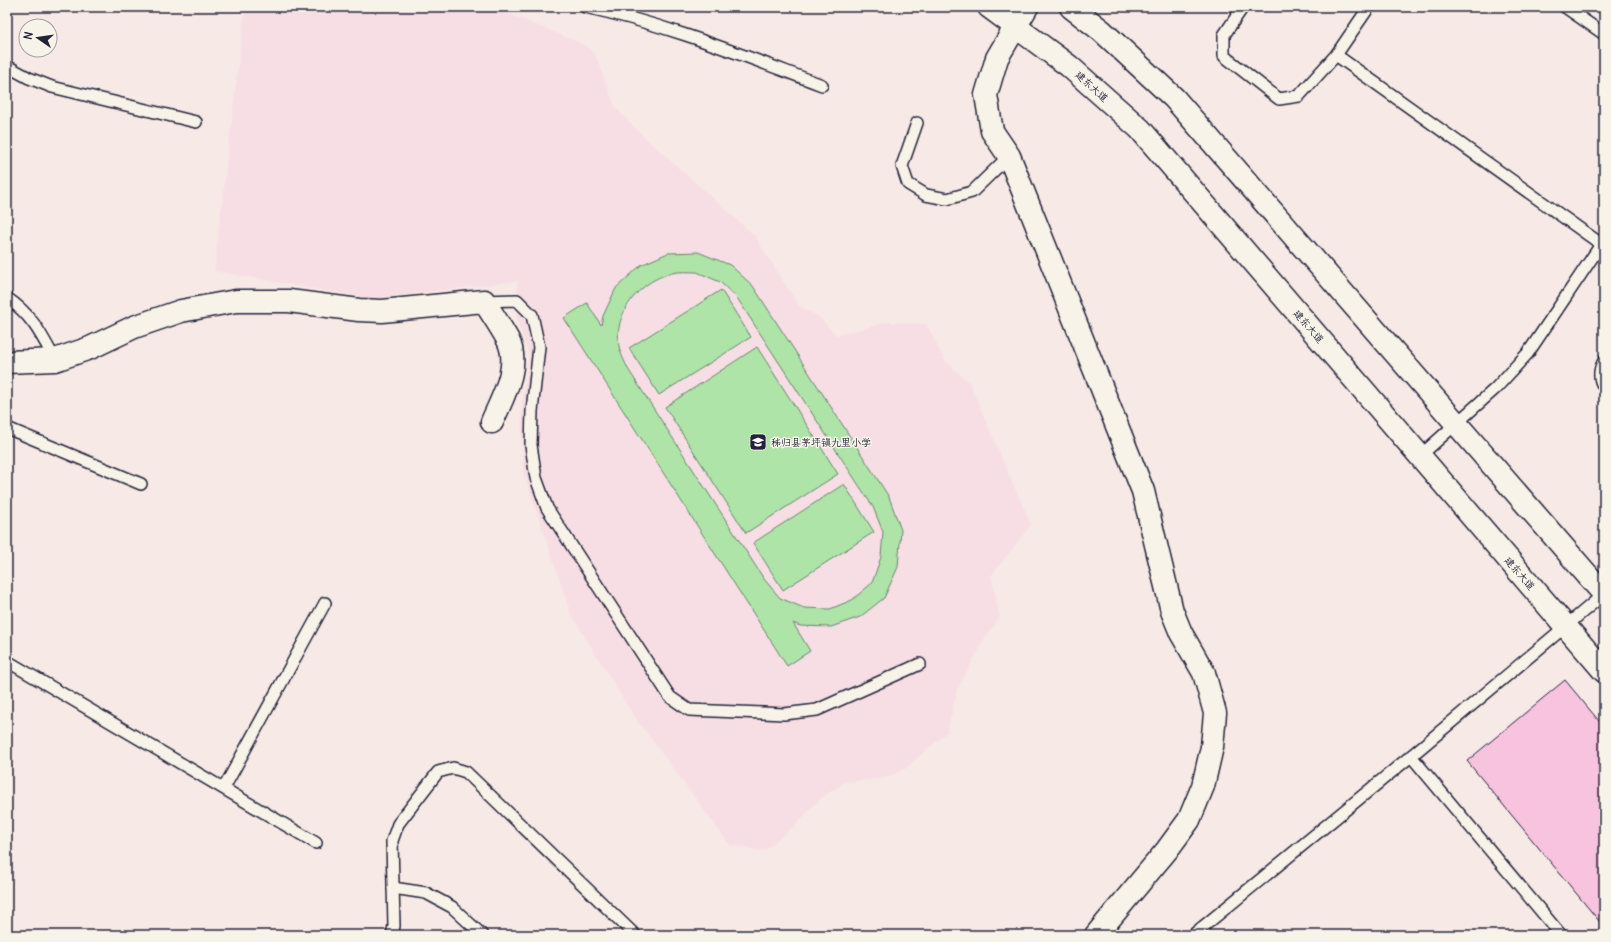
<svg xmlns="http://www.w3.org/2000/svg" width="1611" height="942" viewBox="0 0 1611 942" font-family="Delius,'LXGW WenKai TC',sans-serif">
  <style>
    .built { fill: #f7dee4 }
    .green { fill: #aee4a7; stroke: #688371; fill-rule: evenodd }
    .building { fill: #f8c3df; stroke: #22223b }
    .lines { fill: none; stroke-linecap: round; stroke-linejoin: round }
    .lane-casing { stroke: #22223b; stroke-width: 14 }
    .street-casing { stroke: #22223b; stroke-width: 25 }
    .highway-casing { stroke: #22223b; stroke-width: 25 }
    .lane { stroke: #f7f3e8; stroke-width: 11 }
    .street { stroke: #f7f3e8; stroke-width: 22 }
    .highway { stroke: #f7f3e8; stroke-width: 22 }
    .labels { text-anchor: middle; stroke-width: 3; stroke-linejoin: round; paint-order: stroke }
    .street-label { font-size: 10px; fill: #22223b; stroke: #f7f3e8 }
    .poi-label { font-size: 10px; fill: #22223b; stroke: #f7f3e8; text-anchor: start }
  </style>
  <rect width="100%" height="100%" fill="#f7e9e6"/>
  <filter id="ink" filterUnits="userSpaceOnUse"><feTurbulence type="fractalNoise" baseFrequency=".025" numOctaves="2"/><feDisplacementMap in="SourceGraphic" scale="8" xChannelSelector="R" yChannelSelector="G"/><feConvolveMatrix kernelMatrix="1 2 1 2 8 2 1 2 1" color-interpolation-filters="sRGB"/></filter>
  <g filter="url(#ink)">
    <polygon class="built" points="245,7 491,7 583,44 595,54 615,107 642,135 754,235 799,306 818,316 836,335 889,322 926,324 945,361 969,382 1031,525 991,576 1000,617 985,638 957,690 947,732 906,768 887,778 845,782 820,799 792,828 764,851 730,845 634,716 571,614 523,471 521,412 529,355 517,322 517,281 373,299 214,271"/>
    <g class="green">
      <path d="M 698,252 L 730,265 L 753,286 L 889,497 L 901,530 L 898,567 L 884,598 L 860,617 L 831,627 L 800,626 L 793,623 L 810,651 L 787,666 L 564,318 L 587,303 L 601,325 L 603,316 L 616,288 L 641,265 L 668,253 ZM 697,272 L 720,282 L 737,298 L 873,507 L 883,532 L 881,557 L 872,583 L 852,600 L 830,609 L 804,608 L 780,598 L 764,579 L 628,369 C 625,362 620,353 619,346 C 613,312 641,280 672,273 C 680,271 689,272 697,272 Z"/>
      <polygon points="721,290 751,337 659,395 629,348"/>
      <polygon points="757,347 838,474 746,533 665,407"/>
      <polygon points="844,484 874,532 783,590 753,543"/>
    </g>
    <polygon class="building" points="1565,680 1604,727 1604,927 1467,761"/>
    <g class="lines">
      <g class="lane-casing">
        <g id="lane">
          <path d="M 585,7 C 666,24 744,56 822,85"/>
          <polyline points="1243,7 1224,35 1224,56 1279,99 1299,96 1336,55 1369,7"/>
          <polyline points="1565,7 1604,34"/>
          <polyline points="1336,55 1601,244"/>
          <polyline points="7,66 29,78 52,87 196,122"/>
          <polyline points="917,123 902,166 908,184 926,195 947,199 972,192 1009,156"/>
          <path d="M 7,298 C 32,315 41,334 55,360"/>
          <polyline points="484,301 517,300 532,315 539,347 532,411 531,445 536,478 547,508 670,697 689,710 784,714 817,710 920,664"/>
          <path d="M 1604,361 C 1599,369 1598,379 1604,387"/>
          <polyline points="7,428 141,484"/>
          <polyline points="1420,456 1496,388 1528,353 1604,240"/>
          <polyline points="7,661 316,843"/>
          <polyline points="1411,756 1561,935"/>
          <polyline points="224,788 325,603"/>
          <polyline points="393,888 426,893 452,907 482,935"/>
          <polyline points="392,935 394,926 392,841 398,824 438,772 453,768 466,772 635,935"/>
          <polyline points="1193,935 1411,756 1604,594"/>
        </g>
      </g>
      <g class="street-casing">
        <g id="street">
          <polyline points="1027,7 997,58 986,95 992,131 1009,156 1143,491 1172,611 1181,633 1204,673 1215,713 1212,747 1203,786 1189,820 1167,850 1096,935"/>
          <path d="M 7,362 L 55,360 L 90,348 L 134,327 L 181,311 L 236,301 L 289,301 L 359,310 L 382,311 L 484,301 C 492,314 501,327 508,340 C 521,367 502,398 492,422"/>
        </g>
      </g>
      <g class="highway-casing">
        <g id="highway">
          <polyline points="989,7 1069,66 1140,129 1604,671"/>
          <polyline points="1071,7 1102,31 1174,98 1604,594"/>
        </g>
      </g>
      <use href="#lane" class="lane"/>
      <use href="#street" class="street"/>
      <use href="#highway" class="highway"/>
    </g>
  </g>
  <defs>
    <g id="school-square" transform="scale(0.9)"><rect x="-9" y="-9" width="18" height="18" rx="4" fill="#22223b" stroke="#f7f3e8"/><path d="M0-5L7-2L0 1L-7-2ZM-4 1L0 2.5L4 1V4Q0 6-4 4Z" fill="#fff"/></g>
  </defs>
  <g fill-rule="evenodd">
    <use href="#school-square" x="758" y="442"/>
  </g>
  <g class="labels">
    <g class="street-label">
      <text transform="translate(1092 86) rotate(42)" y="4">建东大道</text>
      <text transform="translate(1309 326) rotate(49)" y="4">建东大道</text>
      <text transform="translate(1520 573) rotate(49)" y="4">建东大道</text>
    </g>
    <g class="poi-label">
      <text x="771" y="446">秭归县茅坪镇九里小学</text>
    </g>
  </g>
  <rect width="1611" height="942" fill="none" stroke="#f7f3e8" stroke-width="24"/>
  <rect x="12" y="12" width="1587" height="918" fill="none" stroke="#22223b" stroke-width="1.5" filter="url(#ink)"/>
  <g transform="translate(38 38) rotate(283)"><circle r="19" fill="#f7f3e8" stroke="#a29fa3"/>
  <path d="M0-3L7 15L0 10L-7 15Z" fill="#22223b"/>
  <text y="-6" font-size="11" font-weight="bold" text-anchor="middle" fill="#22223b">N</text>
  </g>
</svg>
